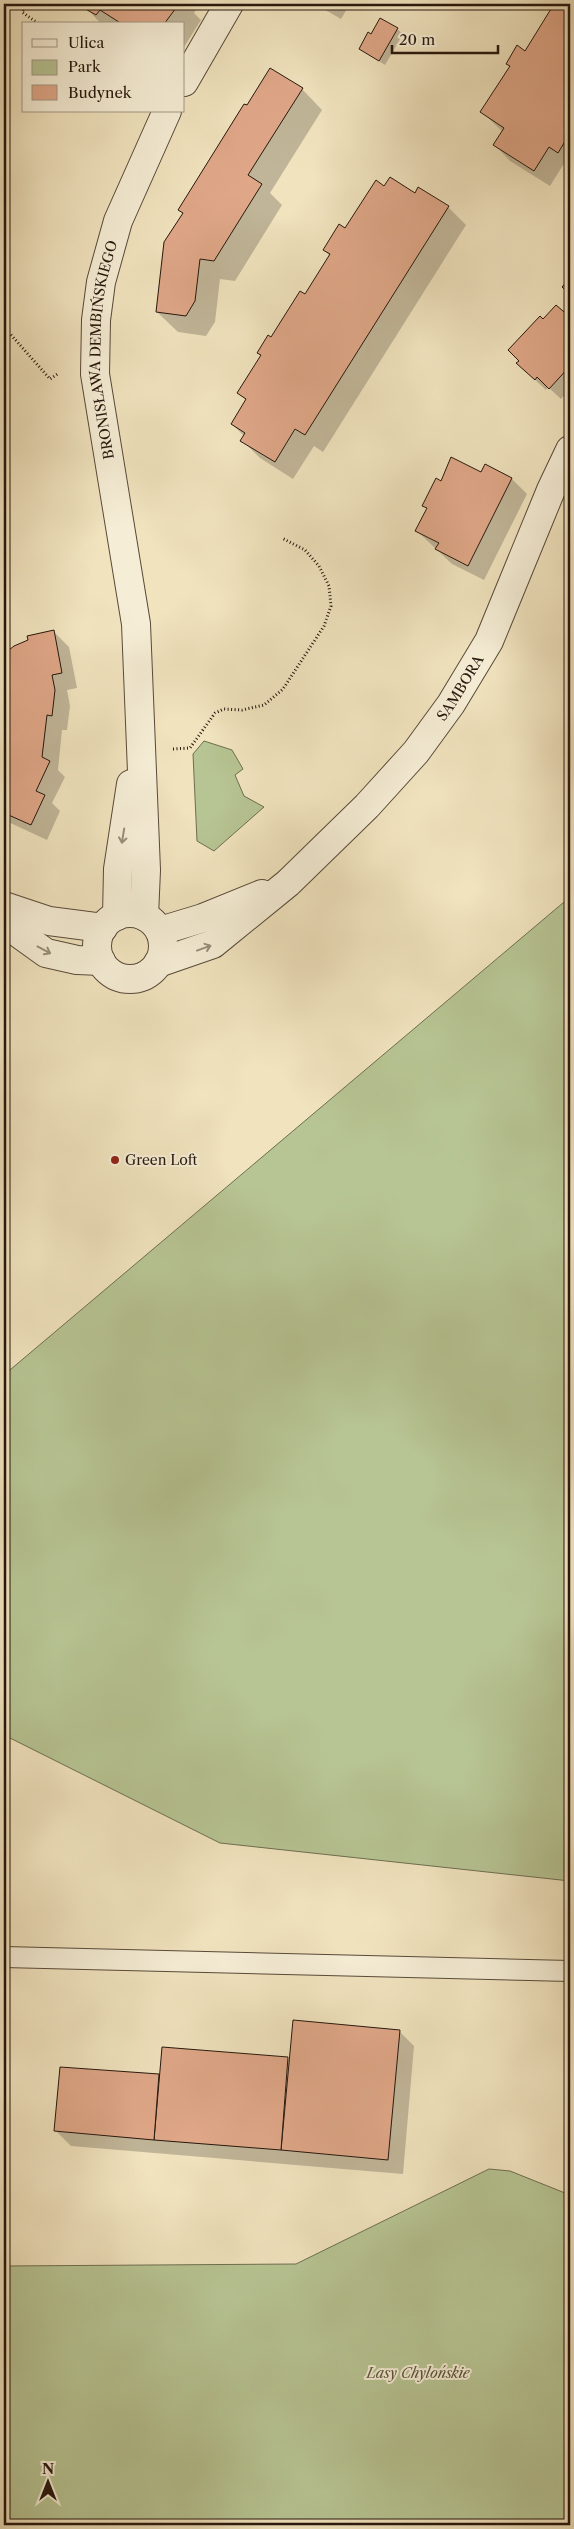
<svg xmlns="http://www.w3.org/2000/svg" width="574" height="2529" viewBox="0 0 574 2529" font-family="'Libre Caslon Text',serif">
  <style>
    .green { fill: #b7c493; stroke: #6e6e50 }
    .shadow { fill: #0003 }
    .building { fill: #dfa788; stroke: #26170d }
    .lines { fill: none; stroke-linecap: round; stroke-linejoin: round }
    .service-casing { stroke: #584a39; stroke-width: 22 }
    .minor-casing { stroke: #584a39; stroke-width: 30 }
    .path { stroke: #26170d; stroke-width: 3; stroke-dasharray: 1 2.5; stroke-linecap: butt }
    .service { stroke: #f5edd5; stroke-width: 20 }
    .minor { stroke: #f5edd5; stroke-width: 28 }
    .oneway { stroke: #988d7b }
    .poi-dot { fill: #8f2418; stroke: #f5edd5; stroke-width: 2 }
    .labels { text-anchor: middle; stroke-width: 4; stroke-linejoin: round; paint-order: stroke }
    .street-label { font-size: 14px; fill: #26170d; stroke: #f5edd5 }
    .poi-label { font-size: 14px; fill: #26170d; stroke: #f5edd5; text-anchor: start }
    .park-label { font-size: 14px; font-style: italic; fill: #59543c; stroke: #f5edd5 }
  </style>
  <rect width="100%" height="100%" fill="#f0e3be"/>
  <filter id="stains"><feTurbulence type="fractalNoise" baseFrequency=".004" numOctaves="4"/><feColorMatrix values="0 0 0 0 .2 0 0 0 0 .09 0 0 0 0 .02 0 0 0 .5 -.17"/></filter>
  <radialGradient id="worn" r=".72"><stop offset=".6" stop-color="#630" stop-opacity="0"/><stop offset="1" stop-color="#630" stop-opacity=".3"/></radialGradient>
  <g class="green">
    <polygon points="204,741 232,750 243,769 235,775 244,796 264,807 214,851 197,841 193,754"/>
    <polygon points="570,897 570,1881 220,1843 4,1735 4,1375"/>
    <polygon points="489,2169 510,2171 570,2195 570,2525 4,2525 4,2266 296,2264"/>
  </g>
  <g class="shadow">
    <polygon points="83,4 200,4 194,13 201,20 184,47 184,24 101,24"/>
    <polygon points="315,4 350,4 341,19"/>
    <polygon points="555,4 570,4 570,165 565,162 550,186 510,161 495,145 503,132 482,112 511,67 507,63 525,52"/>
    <polygon points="397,29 403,34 385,65 360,49 372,36"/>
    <polygon points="302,89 322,110 270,193 282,205 235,281 220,279 215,322 206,336 178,332 157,312 183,214 179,210 247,107"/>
    <polygon points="385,187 415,194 448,207 466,225 323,452 314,446 293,479 260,458 242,440 244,436 232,424 247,401 238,393 272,339 305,296 330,256 324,250"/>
    <polygon points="557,306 570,319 570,389 561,399 548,387 546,390 529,374 520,361 543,320"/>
    <polygon points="512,479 527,494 484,580 452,564 417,531 428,510 424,506 442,482"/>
    <polygon points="54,632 69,647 77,688 67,690 70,706 67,730 62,730 58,770 65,777 52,803 60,811 47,840 4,820 4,658 9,651"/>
    <polygon points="294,2021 399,2031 414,2046 403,2174 71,2146 56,2131 61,2068 160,2076 163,2049 289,2059"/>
    <polygon points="4,2046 8,2050 4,2169"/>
  </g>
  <g class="building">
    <polygon points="81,4 179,4 164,24 122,24 100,10 96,15 82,7"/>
    <polygon points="320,4 332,4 329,9"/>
    <polygon points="554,4 570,4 570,122 568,126 570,127 570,133 558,153 549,147 534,171 493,145 504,128 480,112 510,66 506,64 517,45 525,51"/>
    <polygon points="380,18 398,28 379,61 359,49 368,32 371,34"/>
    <polygon points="270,68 303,88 248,175 262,184 214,261 200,259 195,301 186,316 156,312 164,242 183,213 178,210 244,104 247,105"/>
    <polygon points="390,177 415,193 418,187 449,206 305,435 295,429 275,462 240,441 245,433 231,424 246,399 237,393 261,355 257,353 268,335 271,337 300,291 305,294 330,254 323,250 339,224 345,228 376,180 384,186"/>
    <polygon points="570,278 570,294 562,287"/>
    <polygon points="556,305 570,317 570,366 549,389 537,377 535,380 516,363 519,361 508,350 540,316 543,319"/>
    <polygon points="451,457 481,472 485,464 512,478 468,566 435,549 439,543 415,531 427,508 422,506 436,478 441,481"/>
    <polygon points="54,630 62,673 52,675 55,690 52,716 47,715 42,757 50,761 36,791 45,795 31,825 4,813 4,654 14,646 28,640 27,636"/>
    <polygon points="293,2020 400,2030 388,2160 281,2150"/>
    <polygon points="162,2047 288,2057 281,2150 154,2140"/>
    <polygon points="60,2067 159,2074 154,2140 54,2131"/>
  </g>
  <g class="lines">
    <g class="service-casing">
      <polyline id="service" points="4,1957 570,1971"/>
    </g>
    <g class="minor-casing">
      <g id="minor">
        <polyline points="184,82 229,4"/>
        <polyline points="4,906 49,921 103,928"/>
        <circle cx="130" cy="946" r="33"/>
        <polyline points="117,916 118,869 131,784"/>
        <path id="s1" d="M 144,916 L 146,870 L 136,624 L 95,374 L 96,320 L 101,282 L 118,221 L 167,111"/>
        <polyline points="4,923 46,953 77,960 101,961"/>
        <polyline points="160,931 203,918 262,894"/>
        <path id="s2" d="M 158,963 L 213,944 L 288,883 L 367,806 L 416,752 L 451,704 L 489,641 L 551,490 L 570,450"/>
      </g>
    </g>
    <g class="path">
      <polyline points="27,4 22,12 39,24"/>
      <polyline points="4,327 50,379 59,373"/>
      <polyline points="173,749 190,748 215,713 224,709 242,710 264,705 283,689 324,626 331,606 329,586 319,566 305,550 282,538"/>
    </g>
    <use href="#service" class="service"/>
    <use href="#minor" class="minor"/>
  </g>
  <defs><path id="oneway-shaft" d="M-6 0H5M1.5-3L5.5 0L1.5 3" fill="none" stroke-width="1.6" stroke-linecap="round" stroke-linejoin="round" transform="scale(1.25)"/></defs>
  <g class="oneway">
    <use href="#oneway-shaft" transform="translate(123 836) rotate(99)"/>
    <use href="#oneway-shaft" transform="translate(204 948) rotate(-20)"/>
    <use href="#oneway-shaft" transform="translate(44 950) rotate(28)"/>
  </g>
  <circle class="poi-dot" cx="115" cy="1160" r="5"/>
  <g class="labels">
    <g class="street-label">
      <text dy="5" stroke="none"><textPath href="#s1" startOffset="570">BRONISŁAWA DEMBIŃSKIEGO</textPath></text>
      <text dy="5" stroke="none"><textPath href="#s2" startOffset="416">SAMBORA</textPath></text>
    </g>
    <g class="poi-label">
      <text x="125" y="1165">Green Loft</text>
    </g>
    <g class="park-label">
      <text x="418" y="2378">Lasy Chylońskie</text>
    </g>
  </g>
  <rect width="574" height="2529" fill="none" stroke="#f0e3be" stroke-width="20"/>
  <rect x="5" y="5" width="564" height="2519" fill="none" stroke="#26170d" stroke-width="2.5"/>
  <rect x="10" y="10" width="554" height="2509" fill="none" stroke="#26170d"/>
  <rect x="22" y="22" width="162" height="90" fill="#f5edd5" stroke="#a29785"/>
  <rect x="32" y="39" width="25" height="8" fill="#f5edd5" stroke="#a29785"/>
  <text x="68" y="48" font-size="15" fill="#26170d">Ulica</text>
  <rect x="32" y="60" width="25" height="15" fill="#b7c493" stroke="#a29785"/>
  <text x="68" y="72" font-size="15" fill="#26170d">Park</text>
  <rect x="32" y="85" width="25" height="15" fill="#dfa788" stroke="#a29785"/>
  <text x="68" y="98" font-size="15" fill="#26170d">Budynek</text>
  <g transform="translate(48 2482)" stroke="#f5edd5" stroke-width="4" paint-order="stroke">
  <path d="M0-4L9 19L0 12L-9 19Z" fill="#26170d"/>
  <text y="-8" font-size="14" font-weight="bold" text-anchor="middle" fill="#26170d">N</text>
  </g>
  <path d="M392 45v8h106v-8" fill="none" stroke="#26170d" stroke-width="2.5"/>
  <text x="399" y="45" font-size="15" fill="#26170d" stroke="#f5edd5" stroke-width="4" paint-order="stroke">20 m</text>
  <rect width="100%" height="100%" filter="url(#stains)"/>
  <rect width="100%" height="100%" fill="url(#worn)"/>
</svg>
